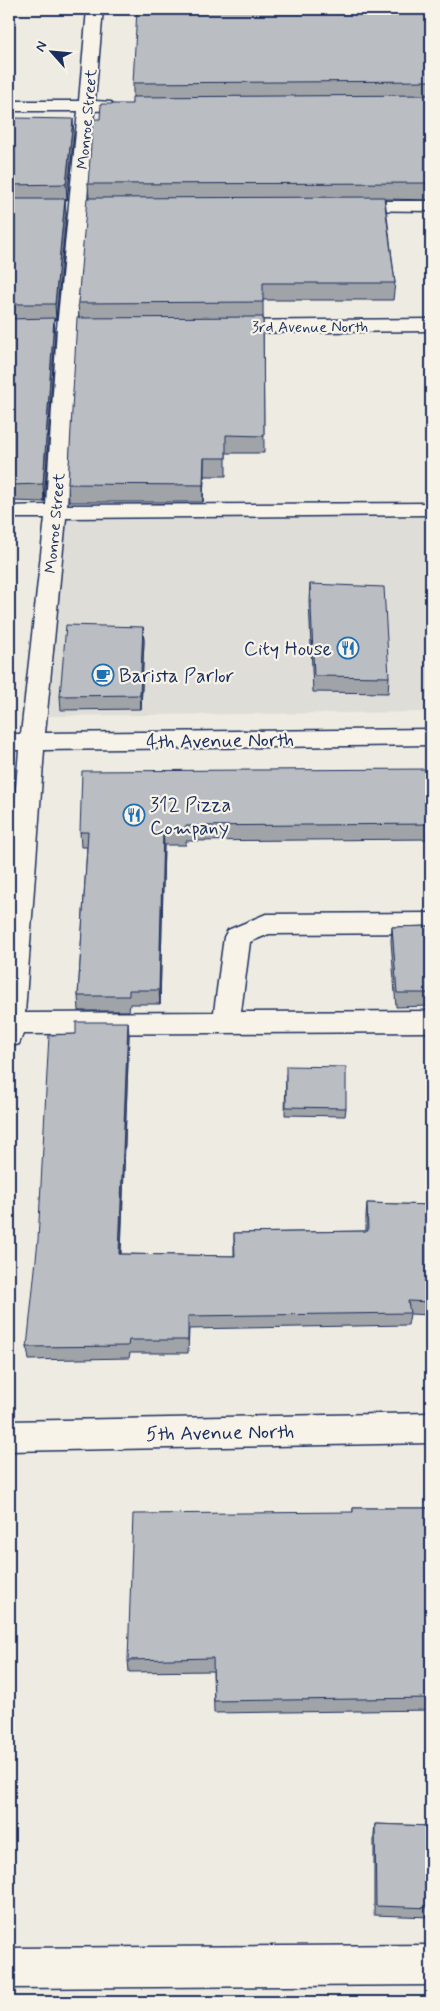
<svg xmlns="http://www.w3.org/2000/svg" width="440" height="2011" viewBox="0 0 440 2011" font-family="Mynerve,sans-serif">
  <style>
    .built { fill: #deddd8 }
    .lines { fill: none; stroke-linecap: round; stroke-linejoin: round }
    .minor-casing { stroke: #1b2f5e; stroke-width: 3 }
    .minor { fill: #f7f3e8; fill-rule: evenodd }
    .wall { fill: #a0a3a7; stroke: #1b2f5e }
    .shaded-wall { fill: #828488; stroke: #1b2f5e }
    .building { fill: #babdc2; stroke: #1b2f5e }
    .labels { text-anchor: middle; stroke-width: 4.5; stroke-linejoin: round; paint-order: stroke }
    .far-street-label { font-size: 16px; fill: #1b2f5e; stroke: #f7f3e8 }
    .poi-label { font-size: 20px; fill: #1b2f5e; stroke: #f7f3e8; text-anchor: start }
    .street-label { font-size: 20px; fill: #1b2f5e; stroke: #f7f3e8 }
  </style>
  <rect width="100%" height="100%" fill="#eeebe2"/>
  <filter id="ink" filterUnits="userSpaceOnUse"><feTurbulence type="fractalNoise" baseFrequency=".02" numOctaves="2"/><feDisplacementMap in="SourceGraphic" scale="10" xChannelSelector="R" yChannelSelector="G"/><feConvolveMatrix kernelMatrix="1 2 1 2 8 2 1 2 1" color-interpolation-filters="sRGB"/></filter>
  <g filter="url(#ink)">
    <polygon class="built" points="431,513 431,712 49,716 67,516"/>
    <g class="lines">
      <g class="minor-casing">
        <g id="minor">
          <polygon points="87,9 103,9 95,101 111,102 113,106 111,110 94,111 77,328 67,505 431,503 431,515 66,518 45,733 431,729 431,745 44,750 25,1013 214,1012 224,937 228,930 266,914 431,913 431,933 269,934 250,942 241,1012 431,1011 431,1032 23,1034 19,1044 9,1047 9,874 19,750 9,750 9,734 21,734 45,518 9,518 9,506 46,505 57,328 78,111 9,111 9,101 79,101"/>
          <polygon points="348,201 431,201 431,211 342,210 339,206 342,202"/>
          <polygon points="431,319 431,331 225,333 218,331 215,327 218,323 225,321"/>
          <polygon points="431,1413 431,1443 9,1451 9,1421"/>
          <polygon points="431,1945 431,1985 9,1988 9,1948"/>
        </g>
      </g>
      <use href="#minor" class="minor"/>
    </g>
    <g class="wall">
      <polygon points="287,9 431,9 431,200 385,199 395,283 393,300 263,300 264,453 226,453 226,476 204,476 203,502 69,502 68,484 79,318 78,303 89,198 88,184 100,119 132,104 133,97 133,83 213,10"/>
      <polygon points="74,134 67,200 65,200 66,215 56,320 54,320 55,335 44,502 11,501 9,504 9,144"/>
      <polygon points="310,584 389,677 388,693 313,692 309,601"/>
      <polygon points="143,627 144,641 141,709 61,710 60,696"/>
      <polygon points="431,769 431,839 186,841 186,845 164,845 160,1004 130,1004 129,1011 79,1011 78,996 87,847 81,847 80,832"/>
      <polygon points="431,926 431,1009 430,1006 396,1007 391,941 392,927"/>
      <polygon points="129,1035 121,1254 234,1256 234,1233 366,1231 366,1216 367,1203 431,1205 431,1315 410,1314 408,1325 189,1329 188,1353 130,1353 129,1358 29,1360 27,1347"/>
      <polygon points="286,1074 346,1108 345,1116 285,1115"/>
      <polygon points="353,1508 431,1508 431,1710 214,1713 213,1671 129,1672 128,1660 353,1512"/>
      <polygon points="375,1824 431,1826 431,1917 374,1915 374,1834"/>
    </g>
    <g class="shaded-wall">
      <polygon points="73,119 74,134 67,200 66,184"/>
      <polygon points="65,199 66,215 56,320 55,304"/>
      <polygon points="54,318 55,335 44,502 43,484"/>
      <polygon points="204,458 204,476 203,502 203,485"/>
      <polygon points="9,484 11,501 9,504"/>
      <polygon points="143,627 144,641 141,709 140,695"/>
      <polygon points="163,831 164,845 160,1004 159,990"/>
      <polygon points="128,1022 129,1035 120,1267 119,1254"/>
    </g>
    <g class="building">
      <polygon points="137,9 213,9 213,10 431,9 431,81 133,83"/>
      <polygon points="431,95 431,183 88,184 93,119 100,119 101,104 132,104 132,97"/>
      <polygon points="15,118 73,119 66,184 9,185 9,144"/>
      <polygon points="384,197 395,283 263,283 263,302 78,303 87,198"/>
      <polygon points="9,199 65,199 55,304 9,304"/>
      <polygon points="263,317 264,436 226,435 226,458 204,458 203,485 68,484 77,318"/>
      <polygon points="54,318 43,484 9,485 9,319"/>
      <polygon points="310,584 384,587 389,677 314,676"/>
      <polygon points="66,625 143,627 140,695 60,696"/>
      <polygon points="431,769 431,824 185,826 186,830 163,831 159,990 129,990 129,996 78,996 88,832 80,832 82,771"/>
      <polygon points="431,926 431,993 397,993 392,927"/>
      <polygon points="76,1022 128,1022 119,1254 235,1256 234,1233 368,1231 367,1203 431,1205 431,1302 408,1301 410,1313 188,1316 188,1340 129,1340 128,1346 27,1347 38,1240 49,1035 76,1034"/>
      <polygon points="286,1066 346,1067 346,1108 286,1107"/>
      <polygon points="353,1508 431,1508 431,1698 214,1701 213,1658 128,1660 133,1514 353,1512"/>
      <polygon points="375,1824 431,1826 431,1908 376,1906"/>
    </g>
  </g>
  <defs>
    <g id="restaurant-ring" transform="scale(1.125)"><circle r="9.5" fill="#f7f3e8" stroke="#1f6fb2" stroke-width="1.5"/><path d="M-5-6h1v4h1v-4h1v4h1v-4h1v5L-1.5 .5V6h-2V.5L-5-1ZM5-6V6H3V1.5H1.5Q1.5-4 5-6Z" fill="#1f6fb2"/></g>
    <g id="cafe-ring" transform="scale(1.125)"><circle r="9.5" fill="#f7f3e8" stroke="#1f6fb2" stroke-width="1.5"/><path d="M-5.5-4.5H6V0H3Q3 3.5 0 3.5H-2.5Q-5.5 3.5-5.5 0ZM3-3.2v2h1.7v-2ZM-6 4.5H4V6H-6Z" fill="#1f6fb2"/></g>
  </defs>
  <g fill-rule="evenodd">
    <use href="#restaurant-ring" x="348" y="648"/>
    <use href="#cafe-ring" x="103" y="675"/>
    <use href="#restaurant-ring" x="134" y="815"/>
  </g>
  <g class="labels">
    <g class="far-street-label">
      <text transform="translate(86 119) rotate(-85)" y="6">Monroe Street</text>
      <text x="310" y="332">3rd Avenue North</text>
      <text transform="translate(54 523) rotate(-85)" y="6">Monroe Street</text>
    </g>
    <g class="poi-label">
      <text x="332" y="655" text-anchor="end">City House</text>
      <text x="119" y="682">Barista Parlor</text>
      <text x="150" y="811">312 Pizza<tspan x="150" dy="23">Company</tspan></text>
    </g>
    <g class="street-label">
      <text transform="translate(220 740) rotate(-1)" y="7">4th Avenue North</text>
      <text transform="translate(220 1432) rotate(-1)" y="7">5th Avenue North</text>
    </g>
  </g>
  <rect width="440" height="2011" fill="none" stroke="#f7f3e8" stroke-width="30"/>
  <rect x="15" y="15" width="410" height="1981" fill="none" stroke="#1b2f5e" stroke-width="2" filter="url(#ink)"/>
  <g transform="translate(52 52) rotate(297)" stroke="#f7f3e8" stroke-width="4" paint-order="stroke">
  <path d="M0-4L9 19L0 12L-9 19Z" fill="#1b2f5e"/>
  <text y="-8" font-size="14" font-weight="bold" text-anchor="middle" fill="#1b2f5e">N</text>
  </g>
</svg>
